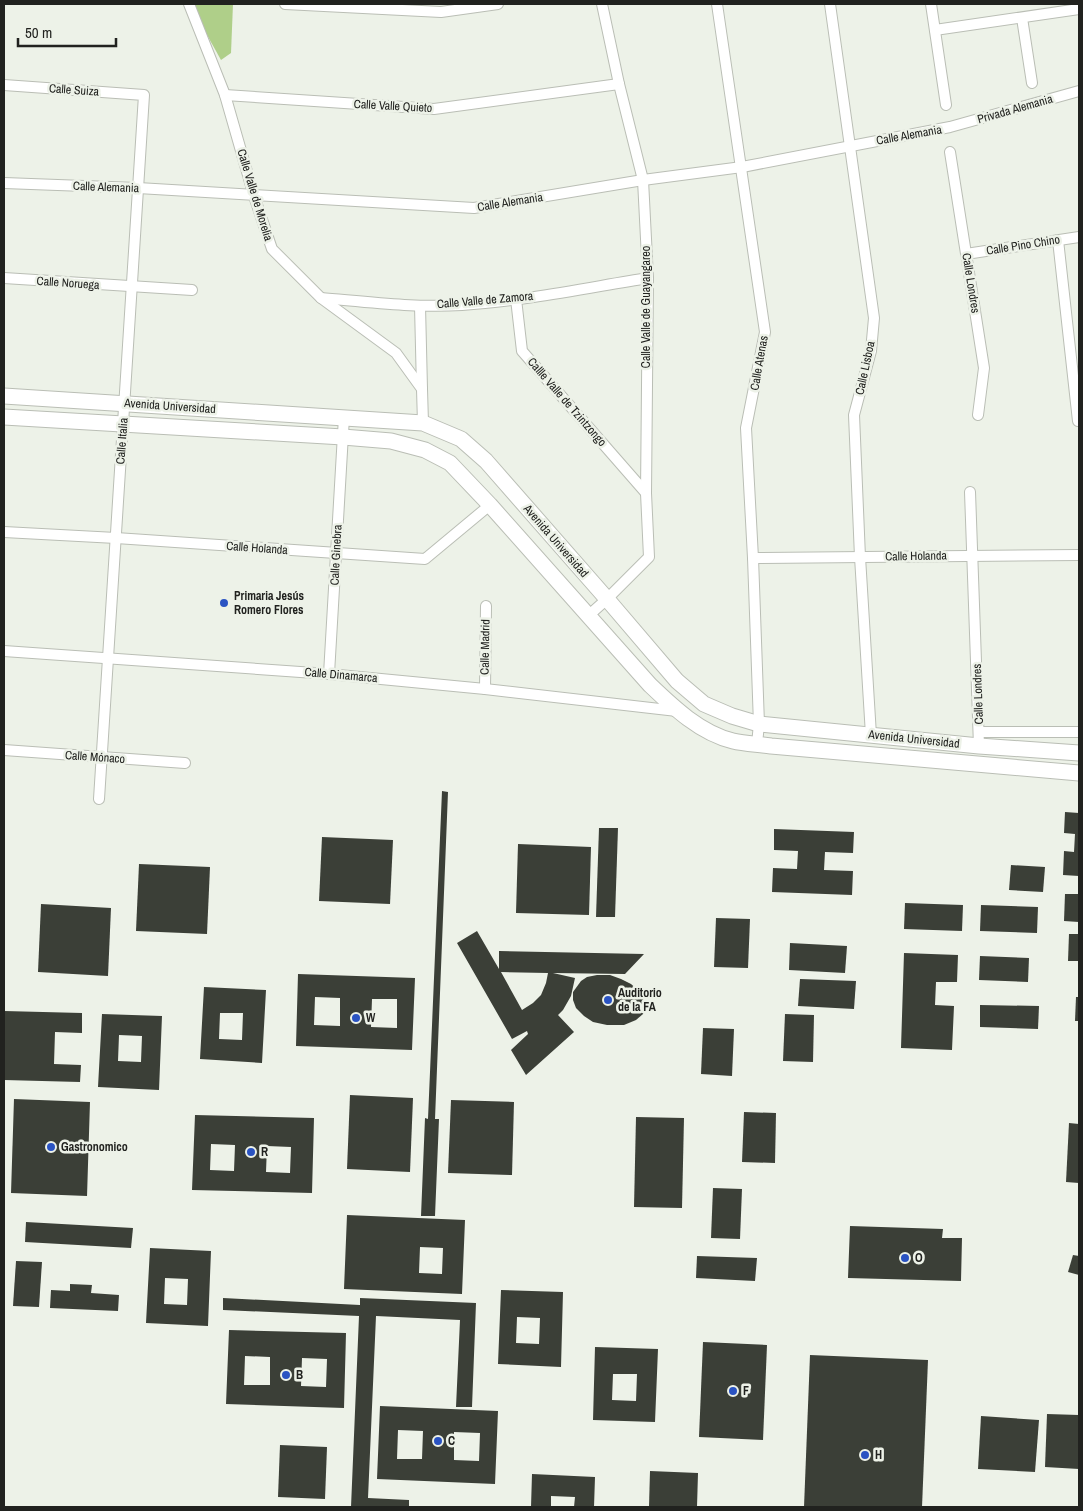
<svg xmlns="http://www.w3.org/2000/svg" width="1083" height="1511" viewBox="0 0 1083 1511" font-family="'Archivo Narrow',sans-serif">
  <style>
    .green { fill: #afcf89 }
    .building { fill: #3b3f37; fill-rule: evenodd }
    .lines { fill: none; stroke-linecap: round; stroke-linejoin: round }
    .street-casing { stroke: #babeb5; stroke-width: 12 }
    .secondary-casing { stroke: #babeb5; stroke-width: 17 }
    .street { stroke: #fff; stroke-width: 10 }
    .secondary { stroke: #fff; stroke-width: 15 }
    .poi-dot { fill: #2a53c2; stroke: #edf2e8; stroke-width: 2 }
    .labels { text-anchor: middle; stroke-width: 5; stroke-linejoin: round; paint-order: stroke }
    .street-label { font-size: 12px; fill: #21221f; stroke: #edf2e8 }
    .poi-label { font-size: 12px; font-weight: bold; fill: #21221f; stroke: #edf2e8; text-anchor: start }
  </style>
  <rect width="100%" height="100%" fill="#edf2e8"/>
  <polygon class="green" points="191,4 233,4 231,53 221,60 192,8"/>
  <g class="building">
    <polygon points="442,791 448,792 435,1119 439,1119 435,1216 421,1216 425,1118 428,1119"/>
    <polygon points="1065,812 1079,813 1079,876 1063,875 1064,851 1074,852 1075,834 1064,833"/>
    <polygon points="599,828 618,828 615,917 596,917"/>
    <polygon points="774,829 854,832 853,853 825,852 824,870 853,871 852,895 772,892 773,868 797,869 798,851 774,850"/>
    <polygon points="322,837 393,840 390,904 319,901"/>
    <polygon points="518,844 591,847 589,915 516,913"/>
    <polygon points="139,864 210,867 207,934 136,931"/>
    <polygon points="1011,865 1045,867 1043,892 1009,890"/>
    <polygon points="1065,894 1079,894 1079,922 1064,921"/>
    <polygon points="905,903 963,905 962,931 904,929"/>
    <polygon points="41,904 111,908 108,976 38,972"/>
    <polygon points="981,905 1038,907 1037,933 980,931"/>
    <polygon points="716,918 750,919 748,968 714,967"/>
    <path d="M 477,931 L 499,969 L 499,951 L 644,954 L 625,974 L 553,973 L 575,978 L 571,996 L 563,1010 L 558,1015 L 574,1032 L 526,1075 L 511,1050 L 528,1034 L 527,1031 L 512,1039 L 457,943 ZM 501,972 L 548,973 L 546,983 L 541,995 L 533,1003 L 522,1010 Z"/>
    <polygon points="1069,934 1079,934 1079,961 1068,961"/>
    <polygon points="790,943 847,946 845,973 789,970"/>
    <polygon points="904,953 958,955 957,982 936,982 935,1005 954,1006 952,1050 901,1048"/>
    <polygon points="980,956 1029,958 1028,982 979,980"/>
    <path d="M 298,974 L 415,978 L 412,1050 L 296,1046 ZM 315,997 L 340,998 L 340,1026 L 314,1025 ZM 372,999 L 397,999 L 397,1028 L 371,1027 Z"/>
    <polygon points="597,975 610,975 621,979 631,984 639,991 643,999 645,1007 643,1014 636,1020 624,1025 607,1025 593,1022 584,1016 576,1008 573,1000 573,992 581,981 587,977"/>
    <polygon points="800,979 856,981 854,1009 798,1006"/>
    <path d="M 204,987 L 266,990 L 262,1063 L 200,1059 ZM 220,1013 L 243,1013 L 242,1040 L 219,1039 Z"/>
    <polygon points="1076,997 1079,997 1079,1021 1075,1021"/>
    <polygon points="980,1005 1039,1006 1038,1029 980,1027"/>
    <polygon points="4,1011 82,1013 82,1033 55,1032 54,1064 81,1065 80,1082 4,1080"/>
    <path d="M 102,1014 L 162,1016 L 159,1090 L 98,1087 ZM 119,1035 L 142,1036 L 141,1062 L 118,1061 Z"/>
    <polygon points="785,1014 814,1015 813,1062 783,1061"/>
    <polygon points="703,1028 734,1029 732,1076 701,1074"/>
    <polygon points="350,1095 413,1098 410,1172 347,1169"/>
    <polygon points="14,1099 90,1102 87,1196 11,1193"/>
    <polygon points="451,1100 514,1102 512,1175 448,1173"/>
    <polygon points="744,1112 776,1113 775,1163 742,1162"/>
    <path d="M 195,1115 L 314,1118 L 312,1193 L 192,1190 ZM 211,1144 L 235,1145 L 234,1171 L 210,1170 ZM 267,1146 L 291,1147 L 290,1173 L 266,1172 Z"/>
    <polygon points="636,1117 684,1118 682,1208 634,1207"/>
    <polygon points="1069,1123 1079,1124 1079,1183 1066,1182"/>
    <polygon points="713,1188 742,1189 740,1239 711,1238"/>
    <path d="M 347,1215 L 465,1220 L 462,1294 L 344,1289 ZM 420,1247 L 443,1248 L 442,1274 L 419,1273 Z"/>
    <polygon points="26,1222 133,1228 131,1248 25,1242"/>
    <polygon points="850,1226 943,1229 942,1238 962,1238 961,1281 848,1278"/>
    <path d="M 150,1248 L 211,1251 L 208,1326 L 146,1323 ZM 165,1278 L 188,1279 L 187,1305 L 164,1304 Z"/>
    <polygon points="1073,1255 1079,1256 1079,1275 1068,1272"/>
    <polygon points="697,1256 757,1258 755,1281 696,1278"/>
    <polygon points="16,1261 42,1262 39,1307 13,1306"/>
    <polygon points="70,1284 92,1285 91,1293 119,1295 118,1311 50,1308 51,1290 70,1291"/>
    <path d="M 501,1290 L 563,1292 L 561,1367 L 498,1364 ZM 517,1317 L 540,1318 L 539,1344 L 516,1343 Z"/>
    <polygon points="223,1298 360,1305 360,1298 476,1303 472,1407 456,1407 460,1320 376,1316 368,1498 409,1500 409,1507 351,1507 359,1316 223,1310"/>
    <path d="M 229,1330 L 346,1333 L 344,1408 L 226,1404 ZM 245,1356 L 270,1357 L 270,1385 L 244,1385 ZM 302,1358 L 327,1359 L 326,1387 L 301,1386 Z"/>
    <polygon points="703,1342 767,1345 763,1440 699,1437"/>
    <path d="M 595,1347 L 658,1349 L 655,1422 L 593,1420 ZM 613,1374 L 637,1374 L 636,1401 L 612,1400 Z"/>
    <polygon points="810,1355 928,1360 922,1507 804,1507"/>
    <path d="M 380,1406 L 498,1411 L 495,1484 L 377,1479 ZM 398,1430 L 423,1431 L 422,1459 L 397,1459 ZM 454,1432 L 480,1433 L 479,1461 L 454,1460 Z"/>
    <polygon points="1047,1414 1079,1415 1079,1469 1045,1467"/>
    <polygon points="981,1416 1039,1420 1035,1472 978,1469"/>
    <polygon points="280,1445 327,1447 325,1499 278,1497"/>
    <polygon points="650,1471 698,1473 697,1507 649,1507"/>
    <polygon points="532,1474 595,1477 594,1507 574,1507 575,1497 551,1496 551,1507 531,1507"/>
  </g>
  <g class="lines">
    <g class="street-casing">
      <g id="street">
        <polyline points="189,4 225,95 254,196 272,249 321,298 396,353 422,389 423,423"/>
        <polyline points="285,4 441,12 498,4"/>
        <polyline points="717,4 765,332 746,428 753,558 759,724 757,744"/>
        <polyline points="830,4 874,318 871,351 854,415 860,557 871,735"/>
        <polyline points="931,4 946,105"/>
        <polyline points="1022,18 1032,83"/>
        <polyline points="935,30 1079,9"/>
        <polyline points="4,85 144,95 99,799"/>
        <polyline points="225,95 434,109 619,84"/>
        <polyline points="950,152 984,368 978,415"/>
        <polyline points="4,183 138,188 474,208 643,180 742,167 950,127 1079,91"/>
        <polyline points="1058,240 1078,421"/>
        <polyline points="966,254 1079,237"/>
        <polyline points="4,278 192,290"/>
        <path d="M 321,298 C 368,302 415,308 462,305 C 524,301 586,288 648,278"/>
        <polyline points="516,299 522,351 646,493"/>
        <polyline points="420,306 422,389"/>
        <polyline points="970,492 979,746"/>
        <polyline points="4,532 116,538 425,559 490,505"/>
        <polyline points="753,558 1079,555"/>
        <polyline points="588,616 607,599 649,557 646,493 648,278 643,180 619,84 602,4"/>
        <polyline points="4,651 329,674 485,689 677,711"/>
        <polyline points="329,674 344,417"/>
        <polyline points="485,689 486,606"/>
        <polyline points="979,732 1079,732"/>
        <polyline points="4,750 185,763"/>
      </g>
    </g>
    <g class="secondary-casing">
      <g id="secondary">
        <polyline points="4,396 423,423 461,439 486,461 607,599 677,681 704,704 732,716 759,724 979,746 1079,753"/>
        <path d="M 4,417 L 343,437 L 391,441 L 425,450 L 450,463 L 490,505 L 650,685 C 673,707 700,733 733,741 C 745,744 758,744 771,746 L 1079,773"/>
      </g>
    </g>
    <use href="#street" class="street"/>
    <use href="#secondary" class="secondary"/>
  </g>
  <g class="poi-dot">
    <circle cx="224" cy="603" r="5"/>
    <circle cx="608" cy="1000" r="5"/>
    <circle cx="356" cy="1018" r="5"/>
    <circle cx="51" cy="1147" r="5"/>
    <circle cx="251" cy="1152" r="5"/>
    <circle cx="905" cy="1258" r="5"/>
    <circle cx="286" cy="1375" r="5"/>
    <circle cx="733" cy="1391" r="5"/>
    <circle cx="438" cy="1441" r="5"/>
    <circle cx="865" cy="1455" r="5"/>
  </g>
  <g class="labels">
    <g class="street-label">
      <text transform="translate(74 90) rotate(4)" y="4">Calle Suiza</text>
      <text transform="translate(393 106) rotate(3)" y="4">Calle Valle Quieto</text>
      <text transform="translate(1015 109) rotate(-16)" y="4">Privada Alemania</text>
      <text transform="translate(909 135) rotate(-10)" y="4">Calle Alemania</text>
      <text transform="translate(106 187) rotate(2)" y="4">Calle Alemania</text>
      <text transform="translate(255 195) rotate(73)" y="4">Calle Valle de Morelia</text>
      <text transform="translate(510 202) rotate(-9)" y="4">Calle Alemania</text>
      <text transform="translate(1023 245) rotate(-9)" y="4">Calle Pino Chino</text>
      <text transform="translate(68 283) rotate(4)" y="4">Calle Noruega</text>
      <text transform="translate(971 283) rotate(81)" y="4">Calle Londres</text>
      <text transform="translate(485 300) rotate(-5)" y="4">Calle Valle de Zamora</text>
      <text transform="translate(646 307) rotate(-90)" y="4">Calle Valle de Guayangareo</text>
      <text transform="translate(759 363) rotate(-80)" y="4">Calle Atenas</text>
      <text transform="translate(865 368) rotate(-78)" y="4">Calle Lisboa</text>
      <text transform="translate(567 402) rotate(49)" y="4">Callle Valle de Tzintzongo</text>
      <text transform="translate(170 406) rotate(4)" y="4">Avenida Universidad</text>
      <text transform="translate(122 441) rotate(-86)" y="4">Calle Italia</text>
      <text transform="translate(556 541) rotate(49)" y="4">Avenida Universidad</text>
      <text transform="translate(257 548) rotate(4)" y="4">Calle Holanda</text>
      <text transform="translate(336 555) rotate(-87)" y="4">Calle Ginebra</text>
      <text transform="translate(916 556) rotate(-1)" y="4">Calle Holanda</text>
      <text transform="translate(485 647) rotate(-89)" y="4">Calle Madrid</text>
      <text transform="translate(341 675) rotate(5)" y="4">Calle Dinamarca</text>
      <text transform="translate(978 694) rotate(-92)" y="4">Calle Londres</text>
      <text transform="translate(914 739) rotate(6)" y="4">Avenida Universidad</text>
      <text transform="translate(95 757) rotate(4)" y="4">Calle Mónaco</text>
    </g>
    <g class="poi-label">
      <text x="234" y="600">Primaria Jesús<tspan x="234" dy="14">Romero Flores</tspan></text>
      <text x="618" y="997">Auditorio<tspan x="618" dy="14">de la FA</tspan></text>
      <text x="366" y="1022">W</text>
      <text x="61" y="1151">Gastronomico</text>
      <text x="261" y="1156">R</text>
      <text x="915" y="1262">O</text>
      <text x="296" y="1379">B</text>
      <text x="743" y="1395">F</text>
      <text x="448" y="1445">C</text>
      <text x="875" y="1459">H</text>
    </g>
  </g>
  <rect width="1083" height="1511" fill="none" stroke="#21221f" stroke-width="10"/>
  <path d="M18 38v8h98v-8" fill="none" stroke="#21221f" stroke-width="2.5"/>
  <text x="25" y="38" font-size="15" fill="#21221f" stroke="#edf2e8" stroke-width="4" paint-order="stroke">50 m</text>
</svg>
